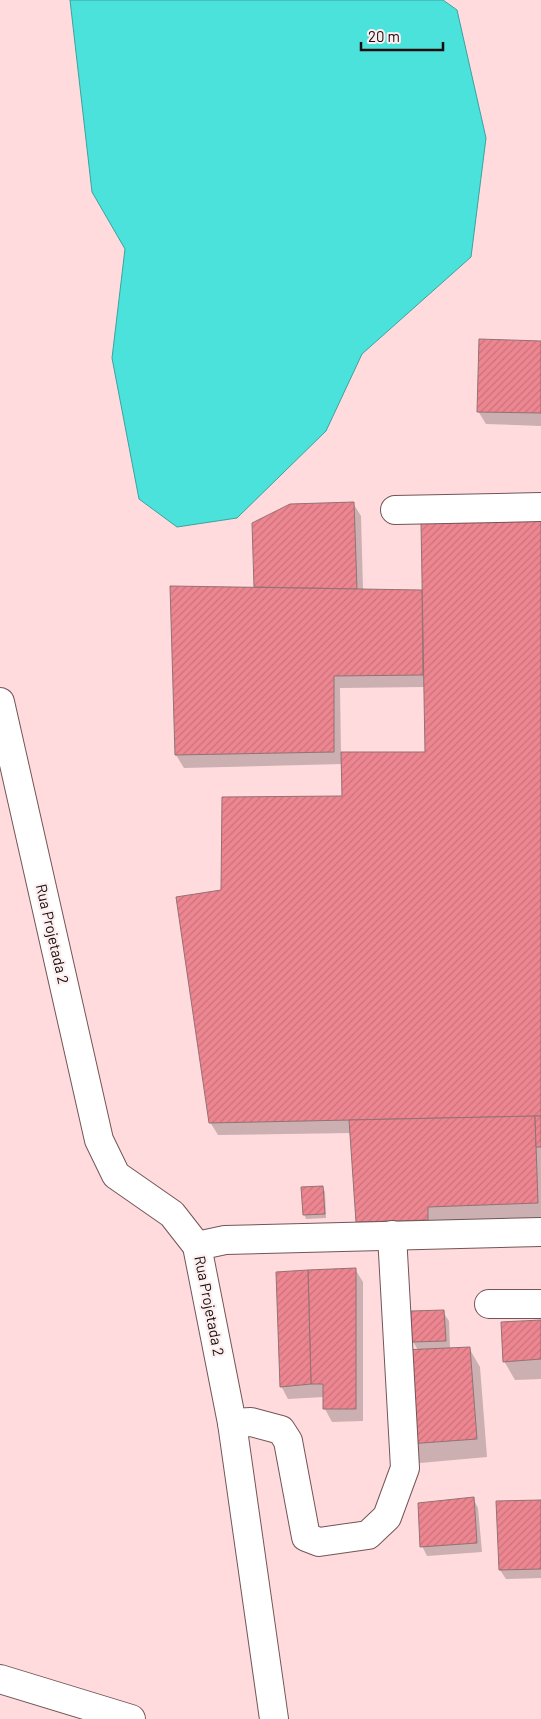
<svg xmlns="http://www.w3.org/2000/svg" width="541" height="1719" viewBox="0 0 541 1719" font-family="Barlow,sans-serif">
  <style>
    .water { fill: #4be2dc; stroke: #3ca29e }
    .shadow { fill: #0003; fill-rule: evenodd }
    .building { fill: url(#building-hatch); stroke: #927274 }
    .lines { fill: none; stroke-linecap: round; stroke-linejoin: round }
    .minor-casing { stroke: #735557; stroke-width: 30 }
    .minor { stroke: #fff; stroke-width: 28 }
    .labels { text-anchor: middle; stroke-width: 4.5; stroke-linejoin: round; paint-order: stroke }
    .street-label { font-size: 15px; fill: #180c0d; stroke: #fdeeef }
  </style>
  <defs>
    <pattern id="building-hatch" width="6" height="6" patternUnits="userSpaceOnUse" patternTransform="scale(1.25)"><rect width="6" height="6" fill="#ed8690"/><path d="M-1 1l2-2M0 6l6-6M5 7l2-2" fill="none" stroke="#ca727b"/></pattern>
  </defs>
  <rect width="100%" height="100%" fill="#ffdbdd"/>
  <polygon class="water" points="70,0 443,0 457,10 486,138 471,257 362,354 326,431 237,518 177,527 139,499 112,358 125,249 92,192"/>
  <g class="shadow">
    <polygon points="541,342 541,426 486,424 478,411"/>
    <path d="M 353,503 L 361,516 L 363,590 L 423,591 L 541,522 L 541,1218 L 436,1223 L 366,1237 L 357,1221 L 351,1133 L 218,1135 L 210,1122 L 222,891 L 343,798 L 343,764 L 184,768 L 176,755 L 255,588 L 254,524 ZM 425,687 L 426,753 L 341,754 L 340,688 Z"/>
    <polygon points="323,1188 325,1192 326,1218 306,1219 304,1214"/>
    <polygon points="355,1269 363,1282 363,1421 332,1422 325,1409 324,1397 288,1399 281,1386"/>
    <polygon points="443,1312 449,1321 450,1349 469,1348 480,1367 487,1457 420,1463 409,1444 418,1350 413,1342 412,1313"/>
    <polygon points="541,1322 541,1379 515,1380 504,1361"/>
    <polygon points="473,1498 478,1508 482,1552 427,1556 422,1546"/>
    <polygon points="541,1501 541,1578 506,1579 500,1570 498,1503"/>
  </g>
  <g class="building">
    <polygon points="479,339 541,341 541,413 477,412"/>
    <polygon points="354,502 357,589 254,587 252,523 290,504"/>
    <polygon points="541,521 541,1116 209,1123 176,897 221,890 222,797 342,796 341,752 425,752 421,522"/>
    <polygon points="170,586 422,590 423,675 334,676 334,752 175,755"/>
    <polygon points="535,1116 538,1203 428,1207 428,1220 356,1222 349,1120"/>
    <polygon points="535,1116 541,1116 541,1147 536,1147"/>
    <polygon points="323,1186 325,1214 303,1215 301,1187"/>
    <polygon points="356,1268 356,1409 323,1409 323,1384 311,1384 308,1270"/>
    <polygon points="308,1270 311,1384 280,1387 276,1272"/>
    <polygon points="444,1310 446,1341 412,1342 411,1311"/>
    <polygon points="541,1320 541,1359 503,1362 501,1322"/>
    <polygon points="470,1347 477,1439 408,1444 402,1350"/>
    <polygon points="474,1497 477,1543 420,1547 418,1503"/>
    <polygon points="541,1500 541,1569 499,1570 496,1501"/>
  </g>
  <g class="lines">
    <g class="minor-casing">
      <g id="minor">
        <polyline points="395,510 541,507"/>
        <polyline points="0,702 99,1140 116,1175 172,1214 197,1246 232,1423 274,1719"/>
        <polyline points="197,1246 225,1240 541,1232"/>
        <polyline points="489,1304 541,1304"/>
        <polyline points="232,1423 251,1422 281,1430 288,1441 306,1537 319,1542 368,1535 387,1517 405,1468 392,1235"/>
        <polyline points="0,1679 131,1719"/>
      </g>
    </g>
    <use href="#minor" class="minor"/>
  </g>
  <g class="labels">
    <g class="street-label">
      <text transform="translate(52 934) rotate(77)" y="5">Rua Projetada 2</text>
      <text transform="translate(209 1306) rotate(79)" y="5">Rua Projetada 2</text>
    </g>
  </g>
  <path d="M361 42v8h82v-8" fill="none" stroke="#180c0d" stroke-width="2.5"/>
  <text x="368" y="42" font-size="15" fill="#180c0d" stroke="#fdeeef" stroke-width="4" paint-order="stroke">20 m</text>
</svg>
